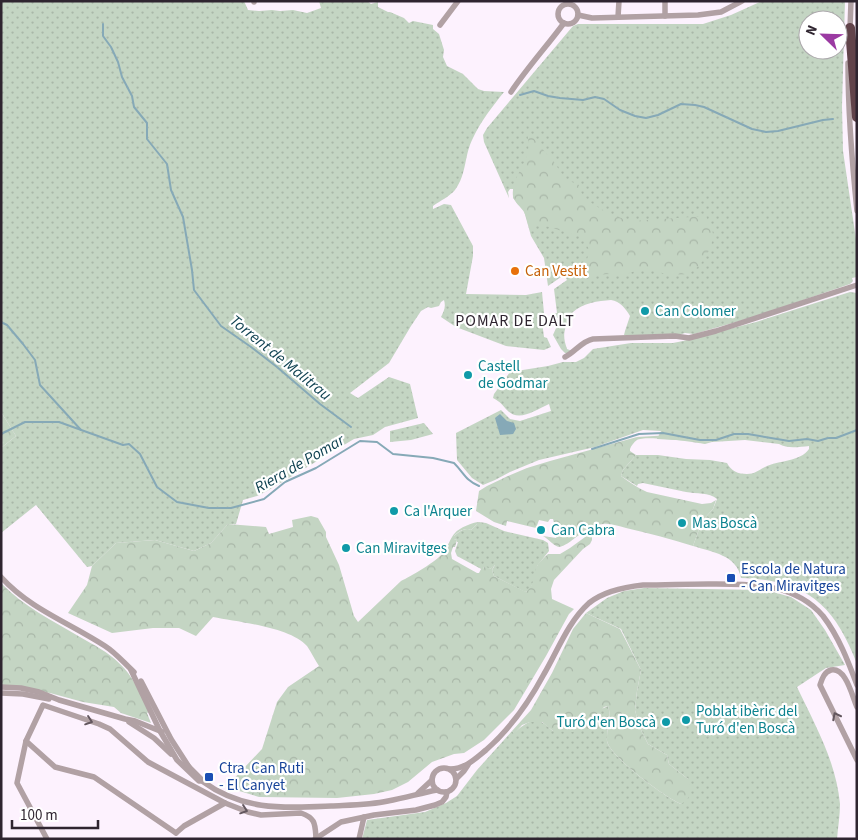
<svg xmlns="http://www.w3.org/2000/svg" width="858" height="840" viewBox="0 0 858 840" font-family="'Source Sans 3',sans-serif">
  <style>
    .grass { fill: url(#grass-dots); fill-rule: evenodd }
    .forest { fill: url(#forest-crowns) }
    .water { fill: #86a9b7 }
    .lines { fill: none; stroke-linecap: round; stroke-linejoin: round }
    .stream { stroke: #86a9b7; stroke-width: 2 }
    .minor { stroke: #b1a1a4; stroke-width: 5.5 }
    .motorway { stroke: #61434a; stroke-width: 10 }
    .oneway { stroke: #63575e }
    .food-dot { fill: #e8710a; stroke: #fff; stroke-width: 2 }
    .culture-dot { fill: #0f9aa8; stroke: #fff; stroke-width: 2 }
    .transit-dot { fill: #1a4fb4; stroke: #fff; stroke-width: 2 }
    .labels { text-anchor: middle; stroke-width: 4.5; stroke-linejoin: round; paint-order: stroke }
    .food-label { font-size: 15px; fill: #c56008; stroke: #fff; text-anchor: start }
    .culture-label { font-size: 15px; fill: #0d838f; stroke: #fff; text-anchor: start }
    .transit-label { font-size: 15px; fill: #164399; stroke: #fff; text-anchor: start }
    .neighbourhood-label { font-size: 16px; letter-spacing: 1px; fill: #2f2530; stroke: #fff }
    .water-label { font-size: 16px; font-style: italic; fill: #0c3f4f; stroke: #fff }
  </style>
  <defs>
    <pattern id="grass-dots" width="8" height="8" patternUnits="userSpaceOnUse" patternTransform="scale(1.25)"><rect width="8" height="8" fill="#c4d5c3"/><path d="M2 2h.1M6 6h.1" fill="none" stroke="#a9b7a8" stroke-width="1.8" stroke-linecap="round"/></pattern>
    <pattern id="forest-crowns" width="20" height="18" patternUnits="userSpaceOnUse" patternTransform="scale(1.25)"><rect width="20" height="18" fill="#c4d5c3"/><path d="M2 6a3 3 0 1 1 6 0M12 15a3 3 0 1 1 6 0" fill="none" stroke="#a9b7a8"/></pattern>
  </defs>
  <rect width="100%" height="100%" fill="#fdf2fe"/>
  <g class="grass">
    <path d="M 1,1 L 244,1 L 248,10 L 259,11 L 272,10 L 280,11 L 293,10 L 307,13 L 321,8 L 319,1 L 367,1 L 371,4 L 378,2 L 378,7 L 388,12 L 390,12 L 404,18 L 409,23 L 413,21 L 433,25 L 433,29 L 439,34 L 444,50 L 443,57 L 447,66 L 463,74 L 478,89 L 484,91 L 504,92 C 492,107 481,121 473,138 C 464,155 467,174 455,190 C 450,196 440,201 433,206 L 433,209 L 444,204 L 451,205 L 473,246 L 473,256 L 466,294 L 526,295 L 542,292 L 544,313 L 541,314 L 544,337 L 547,338 L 551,347 L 544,350 L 506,346 L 456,327 L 441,317 C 444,311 446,307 444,300 L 441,302 L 439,306 L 431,308 L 428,307 L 421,311 L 411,326 L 389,363 L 350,393 L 358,398 L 389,377 L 410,384 L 418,418 L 385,427 L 373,435 L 354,439 L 267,491 L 257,496 L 243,500 L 236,524 L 228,524 L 211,543 L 194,551 L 155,540 L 116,543 L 92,566 L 87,567 L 36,505 L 1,533 L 1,448 L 16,436 L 1,412 Z"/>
    <path d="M 762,1 L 845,1 L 842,106 L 843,151 L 857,246 L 857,277 L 852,278 L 853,281 L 850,284 L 757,316 L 694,334 L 685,333 L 678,335 L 624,335 L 625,331 L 630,316 C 626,309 620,301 611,300 C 598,301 583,303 573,312 C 570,315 568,322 566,326 C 563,335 564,340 567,349 L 572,351 L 570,353 L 565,353 L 561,349 L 553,335 L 560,319 L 556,317 L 552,326 L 551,314 L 557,313 L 554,289 L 567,280 L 564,275 L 548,286 L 544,258 L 531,236 L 524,211 L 513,198 L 513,189 L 510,189 L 508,192 L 509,198 L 484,142 L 483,135 L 487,128 L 573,26 L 578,24 L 703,24 L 731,15 ZM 808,20 L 838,20 L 838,50 L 808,50 Z"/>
    <path d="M 850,292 L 857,293 L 857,664 C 834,604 806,580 741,578 C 737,555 712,552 693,546 L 702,521 L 713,509 L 717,499 C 709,492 696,494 686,492 C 672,489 657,486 643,483 L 638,484 L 637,486 L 621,476 L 623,470 L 636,455 L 658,455 L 686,459 L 710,460 L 727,463 C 731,471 738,474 747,474 C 755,474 759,470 765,467 C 779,460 800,462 809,449 L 809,446 C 799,447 787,449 779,444 L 745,440 L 712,442 L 657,439 L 661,431 L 643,430 L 595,447 L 539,460 L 510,472 L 495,480 L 483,485 L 472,478 L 457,460 L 456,433 L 501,410 L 510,419 L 520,421 L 551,411 L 549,404 C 536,410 519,422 508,411 C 502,405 501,402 493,398 L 494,394 L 510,372 L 548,366 L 563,362 L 576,362 L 584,358 L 593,349 L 631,343 L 673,343 L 683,341 L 756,322 Z"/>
    <polygon points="424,423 433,434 411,440 390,442 390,431"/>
    <path d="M 479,522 L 486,523 L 504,531 L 543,540 L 548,543 L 549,551 L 537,566 L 534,581 L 529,591 L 525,592 L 494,576 L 492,570 L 495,565 L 490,569 L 484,567 L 483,570 L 457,556 L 455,551 L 458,542 L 457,542 L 457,540 L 454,539 L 454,536 C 459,532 465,527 471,530 Z"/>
    <path d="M 644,588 L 766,590 L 791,597 L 811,610 L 825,630 L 845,665 L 826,668 L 797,687 C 815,725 836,761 840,804 C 840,815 838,827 837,839 L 362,839 L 367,820 L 425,812 L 446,803 L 457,796 L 477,770 L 512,731 L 514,733 C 522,726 532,717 543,723 C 547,725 550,729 553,731 L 608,706 C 612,717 606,729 607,741 C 610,757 666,798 681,804 L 688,779 L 669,764 L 667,755 L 648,744 L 639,726 L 635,710 L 637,691 L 641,670 L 621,629 L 586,613 L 607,598 L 624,591 Z"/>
  </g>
  <g class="forest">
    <path d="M 526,127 L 538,144 L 554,162 L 565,179 L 579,185 C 580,189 581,194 584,196 C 591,206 621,220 633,221 L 706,216 C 708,222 712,227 713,234 C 713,249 700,270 686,274 C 682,275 675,274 670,274 C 659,274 653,267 640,269 C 636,270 631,273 626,274 C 620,275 616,274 610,274 C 598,274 583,278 573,269 L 587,259 L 590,251 L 585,242 L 579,236 L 539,224 L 528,224 C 527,220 526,216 524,212 C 521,207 514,202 513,196 C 511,181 523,169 527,155 C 530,146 528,136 526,127 Z"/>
    <polygon points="1,412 16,436 1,448"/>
    <path d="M 671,435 L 683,439 L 712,442 L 705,444 C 694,442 645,435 637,440 C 634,442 631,446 630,449 L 630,451 L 636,455 L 623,470 L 621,476 C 629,482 638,488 647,492 L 702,504 L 711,503 L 716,500 L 713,509 L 702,521 L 693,546 C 671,539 648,533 626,528 C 618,526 610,523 603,524 C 585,525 570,546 559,547 C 555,547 547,538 543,536 L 556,538 L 559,524 L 554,523 L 553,519 L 550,519 L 548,522 L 539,520 L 536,528 L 507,521 L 506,526 L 494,522 L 476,511 L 479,491 L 487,486 L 508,476 L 527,468 L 550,461 L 637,437 Z"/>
    <path d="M 311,516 L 318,518 L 326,532 L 326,537 L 339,565 L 354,616 L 358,622 L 401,581 C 410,577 437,561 443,553 C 448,547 450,538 455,533 C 459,528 473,522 479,522 L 471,530 C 465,527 458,532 454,536 L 454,539 L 457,540 L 455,547 L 453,547 L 451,553 L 452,559 L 477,573 L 479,573 L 481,569 L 483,569 L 485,566 L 490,569 L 495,564 L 492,570 L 494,576 L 526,592 C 536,584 532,576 537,566 C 539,562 545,557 548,554 L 560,554 L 570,548 L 592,532 L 592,540 L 590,544 L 583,549 L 554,580 L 551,589 L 552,599 L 574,609 L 569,614 L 546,656 L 514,710 L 484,740 L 464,753 L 454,754 L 432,762 L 408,782 L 392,790 L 374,794 L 337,798 L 259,797 L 226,787 L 262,749 L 277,702 L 288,687 L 319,666 C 315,660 311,652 307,646 C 290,627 238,622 213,617 L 196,636 L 179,628 L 153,628 L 112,633 L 68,613 L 87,585 L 92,566 L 116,543 L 155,540 L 194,551 L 211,543 L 228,524 L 266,527 L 269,534 L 293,527 L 292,520 Z"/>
    <path d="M 1,583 C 23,606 53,621 80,637 C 94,645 108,652 119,663 C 133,676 141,694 149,712 L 147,713 L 151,723 L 121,713 L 114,707 L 83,702 L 50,693 L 1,686 Z"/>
    <path d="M 586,613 L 620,629 L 641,670 L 637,691 L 635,710 L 639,726 L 648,744 L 667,755 L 669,764 L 688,779 L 691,792 L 687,800 L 681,804 C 666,798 610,757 607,741 C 606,729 612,717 608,706 L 604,707 L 590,724 L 573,732 L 553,731 L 542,722 L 530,722 L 522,725 L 514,734 L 512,731 L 531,710 L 552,673 L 573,629 Z"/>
  </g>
  <polygon class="water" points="500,414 507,421 514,423 516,429 513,434 500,435 495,418"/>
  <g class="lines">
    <g class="stream">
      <polyline points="103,24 103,36 111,47 118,62 122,77 132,96 134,107 147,123 147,139 167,164 171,190 183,217 192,270 194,290 221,326 251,347 277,367 320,404 351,427"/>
      <polyline points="520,95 534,91 548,96 560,98 583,100 595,97 604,99 620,110 635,116 646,118 658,115 681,104 695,105 704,107 752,129 766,132 778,131 823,120 833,119"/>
      <polyline points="1,322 7,325 23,344 35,360 40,385 81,430"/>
      <path d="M 1,434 L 25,422 L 59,422 L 123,445 L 129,444 L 140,454 L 157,487 L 177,502 L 209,508 L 231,508 L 264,499 L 285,482 L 316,468 L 360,441 L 377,442 L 393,454 L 433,458 L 454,463 C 464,473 465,480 479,486"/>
      <polyline points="592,449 639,434 663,433 700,440 716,440 734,434 748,434 789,441 807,439 818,441 828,438 836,438 857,430"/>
    </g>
    <g class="minor">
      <polyline points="665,1 665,16"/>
      <polyline points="254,2 254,1"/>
      <circle cx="568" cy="14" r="10"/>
      <polyline points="578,15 592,18 698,15 721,12 742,1"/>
      <polyline points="618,17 619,1"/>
      <polyline points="440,25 458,1"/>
      <polyline points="850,29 851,1"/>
      <path d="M 848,63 C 848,113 852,162 857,211"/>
      <path d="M 511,92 C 527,68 547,46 564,23"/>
      <path d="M 565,357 C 575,352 582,341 593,339 L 675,336 L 689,338 L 716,331 L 857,285"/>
      <path d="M 1,577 C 30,609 70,623 105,646 C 116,653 124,663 134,672"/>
      <path d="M 131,670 L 160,731 L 177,760 L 199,781 L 202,781 C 243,811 283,808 331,806 C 350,805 370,805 388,801 C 405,798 421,793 437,790"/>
      <polyline points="141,681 171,739 189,767"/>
      <polyline points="1,687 21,688 39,692 59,700 125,719 135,721 160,731 162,732"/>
      <polyline points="1,693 23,694 49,699"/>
      <path d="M 857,707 C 852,696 846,667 831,670 C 824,672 822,679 820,685 L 857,760"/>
      <polyline points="129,722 154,738 171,754"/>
      <polyline points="26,741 55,767 94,777 176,833"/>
      <polyline points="187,765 202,780"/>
      <circle cx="444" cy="780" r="12"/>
      <path d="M 450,769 C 465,769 475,759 486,750 C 510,729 529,702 544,674 C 558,650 568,622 589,603 C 604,591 624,587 643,585 C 665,585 686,584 708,584 C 749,584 794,582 823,616 C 839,637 848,661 857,685"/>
      <polyline points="456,779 464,771 468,765"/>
      <polyline points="418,793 432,780"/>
      <polyline points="176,833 184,826 225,803"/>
      <path d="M 47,839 L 17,783 L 26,741 L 43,705 L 99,724 L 110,729 L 148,762 L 225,803 L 248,812 L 261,815 L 301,813 C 316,818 315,825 316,838"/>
      <polyline points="315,839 341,822 374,815 416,810 435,805 442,802 446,797 447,792"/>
      <polyline points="359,839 364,817"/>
    </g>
    <polyline class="motorway" points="850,28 857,117"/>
  </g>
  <defs><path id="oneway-chevron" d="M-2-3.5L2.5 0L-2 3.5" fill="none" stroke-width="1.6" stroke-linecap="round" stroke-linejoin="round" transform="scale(1.25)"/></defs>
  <g class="oneway">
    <use href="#oneway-chevron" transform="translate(836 716) rotate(-117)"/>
    <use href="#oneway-chevron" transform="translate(89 721) rotate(19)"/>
    <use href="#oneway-chevron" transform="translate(244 810) rotate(19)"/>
  </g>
  <circle class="food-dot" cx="515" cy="271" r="5"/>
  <g class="culture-dot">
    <circle cx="645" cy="311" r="5"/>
    <circle cx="468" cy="375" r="5"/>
    <circle cx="394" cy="511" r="5"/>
    <circle cx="682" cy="523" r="5"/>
    <circle cx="541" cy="530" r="5"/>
    <circle cx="346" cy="548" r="5"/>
    <circle cx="686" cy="720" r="5"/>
    <circle cx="666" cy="722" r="5"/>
  </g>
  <g class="transit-dot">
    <rect x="726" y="573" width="10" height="10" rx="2.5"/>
    <rect x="204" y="772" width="10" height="10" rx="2.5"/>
  </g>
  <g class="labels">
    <g class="food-label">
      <text x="525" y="276">Can Vestit</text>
    </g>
    <g class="culture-label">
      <text x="655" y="316">Can Colomer</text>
      <text x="478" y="371">Castell<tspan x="478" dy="17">de Godmar</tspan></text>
      <text x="404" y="516">Ca l'Arquer</text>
      <text x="692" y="528">Mas Boscà</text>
      <text x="551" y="535">Can Cabra</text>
      <text x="356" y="553">Can Miravitges</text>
      <text x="696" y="716">Poblat ibèric del<tspan x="696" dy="17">Turó d'en Boscà</tspan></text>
      <text x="656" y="727" text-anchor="end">Turó d'en Boscà</text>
    </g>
    <g class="transit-label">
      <text x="741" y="574">Escola de Natura<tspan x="741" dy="17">- Can Miravitges</tspan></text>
      <text x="219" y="773">Ctra. Can Ruti<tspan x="219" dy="17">- El Canyet</tspan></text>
    </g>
    <g class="neighbourhood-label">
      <text x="515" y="326">POMAR DE DALT</text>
    </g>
    <g class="water-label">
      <text transform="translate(281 357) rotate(39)" y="6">Torrent de Malitrau</text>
      <text transform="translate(299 463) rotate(-30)" y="6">Riera de Pomar</text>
    </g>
  </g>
  <rect width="858" height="840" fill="none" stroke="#2f2530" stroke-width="5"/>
  <g transform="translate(823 35) rotate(293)"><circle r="24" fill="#ffffff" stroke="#aca8ac"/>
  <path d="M0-4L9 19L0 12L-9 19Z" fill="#9b3aa2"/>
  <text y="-8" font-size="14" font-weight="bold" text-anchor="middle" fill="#2f2530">N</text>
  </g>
  <path d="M12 820v8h86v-8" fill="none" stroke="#2f2530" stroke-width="2.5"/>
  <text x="20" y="820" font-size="15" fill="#2f2530" stroke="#ffffff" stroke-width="4" paint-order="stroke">100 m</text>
</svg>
